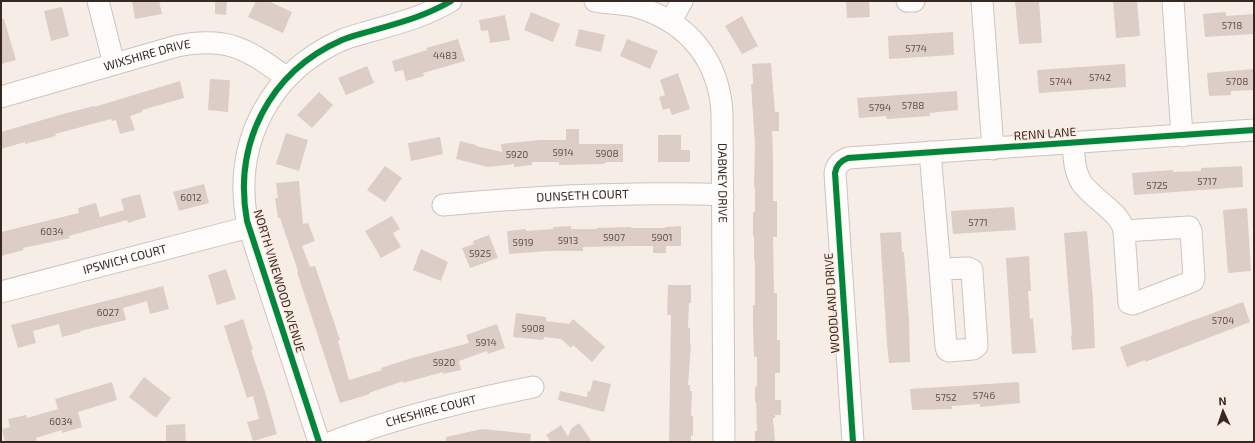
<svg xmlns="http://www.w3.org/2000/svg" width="1255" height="443" viewBox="0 0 1255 443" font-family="'Exo 2',sans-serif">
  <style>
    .building { fill: #dccdc7 }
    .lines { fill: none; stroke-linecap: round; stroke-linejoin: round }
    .minor-casing { stroke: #cec3bd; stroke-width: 23 }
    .minor { stroke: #fefcfb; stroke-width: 21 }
    .cycleway-casing { stroke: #feebe0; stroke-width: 8 }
    .cycleway { stroke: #00873e; stroke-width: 6 }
    .labels { text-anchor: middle; stroke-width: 3; stroke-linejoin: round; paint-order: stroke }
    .number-label { font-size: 10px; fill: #5f524b }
    .street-label { font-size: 12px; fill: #352922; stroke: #feebe0 }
  </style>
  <rect width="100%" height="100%" fill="#f7ede7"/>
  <g class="building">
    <polygon points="132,1 159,1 162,14 135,19"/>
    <polygon points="215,1 227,1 226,15 215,14"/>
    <polygon points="256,1 268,1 292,12 283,33 248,17"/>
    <polygon points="846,1 869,1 870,17 847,18"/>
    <polygon points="1015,1 1039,1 1042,43 1019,44"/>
    <polygon points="1113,1 1137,1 1140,36 1116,38"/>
    <polygon points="62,7 69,36 51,41 44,11"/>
    <polygon points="531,12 560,24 553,42 524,30"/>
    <polygon points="1226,12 1226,16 1254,14 1254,34 1205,37 1203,14"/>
    <polygon points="505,15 510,40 490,43 488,30 481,31 479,20"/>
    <polygon points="742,16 758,46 742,54 725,26"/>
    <polygon points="1,19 4,19 16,60 1,64"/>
    <polygon points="579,29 605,35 601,52 575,46"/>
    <polygon points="953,32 954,55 889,59 888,36"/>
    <polygon points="458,39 465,61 423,73 424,76 406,81 403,70 395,72 392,61 427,50 426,48"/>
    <polygon points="627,39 658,51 650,69 620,56"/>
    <polygon points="771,63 775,112 779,112 779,131 772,131 773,155 773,201 777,201 777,237 773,237 774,293 777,293 777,340 780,340 780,373 775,373 775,400 781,400 781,415 775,415 775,418 773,418 775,442 755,442 755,431 757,431 756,402 755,402 755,387 757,386 757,357 754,357 753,328 753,305 755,305 755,261 754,261 754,236 753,236 753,212 755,212 755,187 754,187 755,145 751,84 753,84 753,79 752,64"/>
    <polygon points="1125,64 1126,87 1039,93 1037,70"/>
    <polygon points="367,66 374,83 346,95 338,78"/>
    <polygon points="1254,69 1254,90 1231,91 1231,95 1209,96 1207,73"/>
    <polygon points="678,73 690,109 672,115 669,108 663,110 659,97 665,95 660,80"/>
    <polygon points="210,79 230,80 228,112 208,110"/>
    <polygon points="180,81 184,98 142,110 142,112 130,116 135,130 120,134 116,120 112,121 111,119 55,134 56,136 25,144 25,142 1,149 1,132 63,114 94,106 94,107"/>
    <polygon points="957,91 958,110 930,113 930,116 887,119 886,116 859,118 857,98"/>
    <polygon points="319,92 333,105 312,128 297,115"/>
    <polygon points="566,129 579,129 579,144 623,144 623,162 607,162 603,164 559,165 559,162 532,162 532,165 514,167 514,164 488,167 456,159 460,141 476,145 476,146 502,152 501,144 540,140 566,140"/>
    <polygon points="286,133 308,140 299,171 276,164"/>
    <polygon points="658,135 681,135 681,150 690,150 690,162 658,162"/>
    <polygon points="440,137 443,154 411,161 408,143"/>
    <polygon points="385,166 402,178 385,202 367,190"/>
    <polygon points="1242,166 1243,187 1134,195 1132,173 1173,170 1173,172 1201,171 1201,168"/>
    <polygon points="299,181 303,224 308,223 315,241 302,246 310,267 315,266 330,310 340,340 338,341 349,380 382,370 381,368 412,358 469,343 466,335 497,324 505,348 488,354 487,351 459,361 461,370 443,374 443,372 403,383 403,381 369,393 370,394 340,403 297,272 298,271 280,218 278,218 275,198 278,198 276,183"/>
    <polygon points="204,184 209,203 179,211 173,192"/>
    <polygon points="140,194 146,217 128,223 127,220 69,236 70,238 23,248 24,250 1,256 1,232 79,213 78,208 96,203 100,217 124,210 121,199"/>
    <polygon points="1014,207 1016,230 953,234 951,211"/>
    <polygon points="1247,208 1251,271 1228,273 1223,210"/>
    <polygon points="392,216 400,229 393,233 401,247 381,258 365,231"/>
    <polygon points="571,226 571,229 597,229 597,228 631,227 631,228 665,228 665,227 681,226 681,246 666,246 666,253 653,253 653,246 632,246 583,247 583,251 548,251 509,254 507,231 526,229 526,231 553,229 553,227"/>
    <polygon points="1087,231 1093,300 1095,348 1072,350 1071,336 1072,335 1064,233"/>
    <polygon points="901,232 902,252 904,252 909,321 910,362 889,363 887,344 880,233"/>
    <polygon points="489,235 498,258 470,268 462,248 474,244 473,241"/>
    <polygon points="421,249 448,262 441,281 413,270"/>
    <polygon points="1029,256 1031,291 1028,291 1030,319 1033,318 1036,353 1012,354 1006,258"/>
    <polygon points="226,269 236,299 217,305 208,275"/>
    <polygon points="668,285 691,285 691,303 689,303 688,328 690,328 690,345 691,345 688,385 690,385 690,391 692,391 691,416 693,416 693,436 691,435 691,442 669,442 671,315 667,315"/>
    <polygon points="163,286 169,309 150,314 147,301 123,308 126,320 80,331 81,332 62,337 59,324 33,331 36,343 18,348 11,325 137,293"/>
    <polygon points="1243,302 1250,322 1145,362 1145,360 1127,367 1120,347"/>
    <polygon points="516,313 546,317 546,321 569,324 573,319 605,347 592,362 573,345 571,348 561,339 544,337 543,340 513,337"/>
    <polygon points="243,319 253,350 251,350 265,392 277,434 253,441 247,422 259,419 253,396 247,398 224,326"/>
    <polygon points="144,377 171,398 156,418 129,397"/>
    <polygon points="593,380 611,384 604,412 558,400 560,391 587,397 588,391 590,392"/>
    <polygon points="112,382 117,400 78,412 82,427 62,433 62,430 36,438 37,442 5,442 2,429 10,427 8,419 26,415 27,418 58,409 55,399"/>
    <polygon points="1019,382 1020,403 980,407 980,404 952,406 952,409 912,410 910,389"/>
    <polygon points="579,423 592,442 551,442 546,435 561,425 568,437 571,429"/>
    <polygon points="185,424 186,442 166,442 166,425"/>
    <polygon points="482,429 531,434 530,442 446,442 446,437"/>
  </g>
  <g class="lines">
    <g class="minor-casing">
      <g id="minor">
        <polyline points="98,1 114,64"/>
        <path id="s1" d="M 595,1 C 609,4 624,3 637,7 C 688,22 719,60 722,113 L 724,442"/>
        <polyline points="907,1 914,1"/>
        <polyline points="982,1 993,149"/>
        <polyline points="1173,1 1182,136"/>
        <polyline points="671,21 682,1"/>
        <path id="s2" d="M 1,97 L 177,46 C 228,36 247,49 287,78"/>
        <path d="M 1073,143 C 1074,156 1074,170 1081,182 C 1092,199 1121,212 1124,231"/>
        <polyline points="930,152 940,269"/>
        <path id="s3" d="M 443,205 C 507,199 570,195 634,194 C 664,194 693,193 723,195"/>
        <polygon points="1189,227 1191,231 1194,277 1193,281 1133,304 1129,303 1124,231"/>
        <polygon points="968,268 972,270 972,272 977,346 973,349 949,351 947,350 946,347 940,269"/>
        <path id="s4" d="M 1,292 L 249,227"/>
        <path d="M 319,442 L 247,221 C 233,144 269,72 342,40 C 352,36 361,34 371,31 C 399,23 426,16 451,1"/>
        <path id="s5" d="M 332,442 C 397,417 465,401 533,387"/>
        <path d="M 853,442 L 835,173 C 836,166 840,161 848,158 L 1254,130"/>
      </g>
    </g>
    <use href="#minor" class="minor"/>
    <g class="cycleway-casing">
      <g id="cycleway">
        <path d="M 319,442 L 247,221 C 233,144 269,72 342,40 C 352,36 361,34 371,31 C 399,23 426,16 451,1"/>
        <path d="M 853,442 L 835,173 C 836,166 840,161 848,158 L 1254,130"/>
      </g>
    </g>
    <use href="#cycleway" class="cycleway"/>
  </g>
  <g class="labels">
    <g class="number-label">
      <text x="1232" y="29">5718</text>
      <text x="916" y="52">5774</text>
      <text x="445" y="59">4483</text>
      <text x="1100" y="81">5742</text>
      <text x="1061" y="85">5744</text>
      <text x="1237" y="85">5708</text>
      <text x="913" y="109">5788</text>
      <text x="880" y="111">5794</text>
      <text x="563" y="156">5914</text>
      <text x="607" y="157">5908</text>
      <text x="517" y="158">5920</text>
      <text x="1207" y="185">5717</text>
      <text x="1157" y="189">5725</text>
      <text x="191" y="201">6012</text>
      <text x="978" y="226">5771</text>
      <text x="52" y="235">6034</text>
      <text x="614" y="241">5907</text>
      <text x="662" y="241">5901</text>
      <text x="568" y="244">5913</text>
      <text x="523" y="246">5919</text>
      <text x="480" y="257">5925</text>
      <text x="108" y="316">6027</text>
      <text x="1223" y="324">5704</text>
      <text x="533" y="332">5908</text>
      <text x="486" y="346">5914</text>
      <text x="444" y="366">5920</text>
      <text x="984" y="399">5746</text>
      <text x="946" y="401">5752</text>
      <text x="61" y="425">6034</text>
    </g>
    <g class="street-label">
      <text dy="4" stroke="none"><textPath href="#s2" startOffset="152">WIXSHIRE DRIVE</textPath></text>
      <text transform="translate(1045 134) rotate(-4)" y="4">RENN LANE</text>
      <text dy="4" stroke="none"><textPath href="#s1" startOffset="258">DABNEY DRIVE</textPath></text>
      <text dy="4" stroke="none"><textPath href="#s3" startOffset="140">DUNSETH COURT</textPath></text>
      <text dy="4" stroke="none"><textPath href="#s4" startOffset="128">IPSWICH COURT</textPath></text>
      <text transform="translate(279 281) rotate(73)" y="4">NORTH VINEWOOD AVENUE</text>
      <text transform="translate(832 303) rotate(-94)" y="4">WOODLAND DRIVE</text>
      <text dy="4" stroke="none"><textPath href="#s5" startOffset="104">CHESHIRE COURT</textPath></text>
    </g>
  </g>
  <rect width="1255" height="443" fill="none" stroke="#352922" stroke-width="4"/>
  <g transform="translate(1223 411) rotate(357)" stroke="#feebe0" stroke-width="3" paint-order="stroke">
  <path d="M0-3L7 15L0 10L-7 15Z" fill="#352922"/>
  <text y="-6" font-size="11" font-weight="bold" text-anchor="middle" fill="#352922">N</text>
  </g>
</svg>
